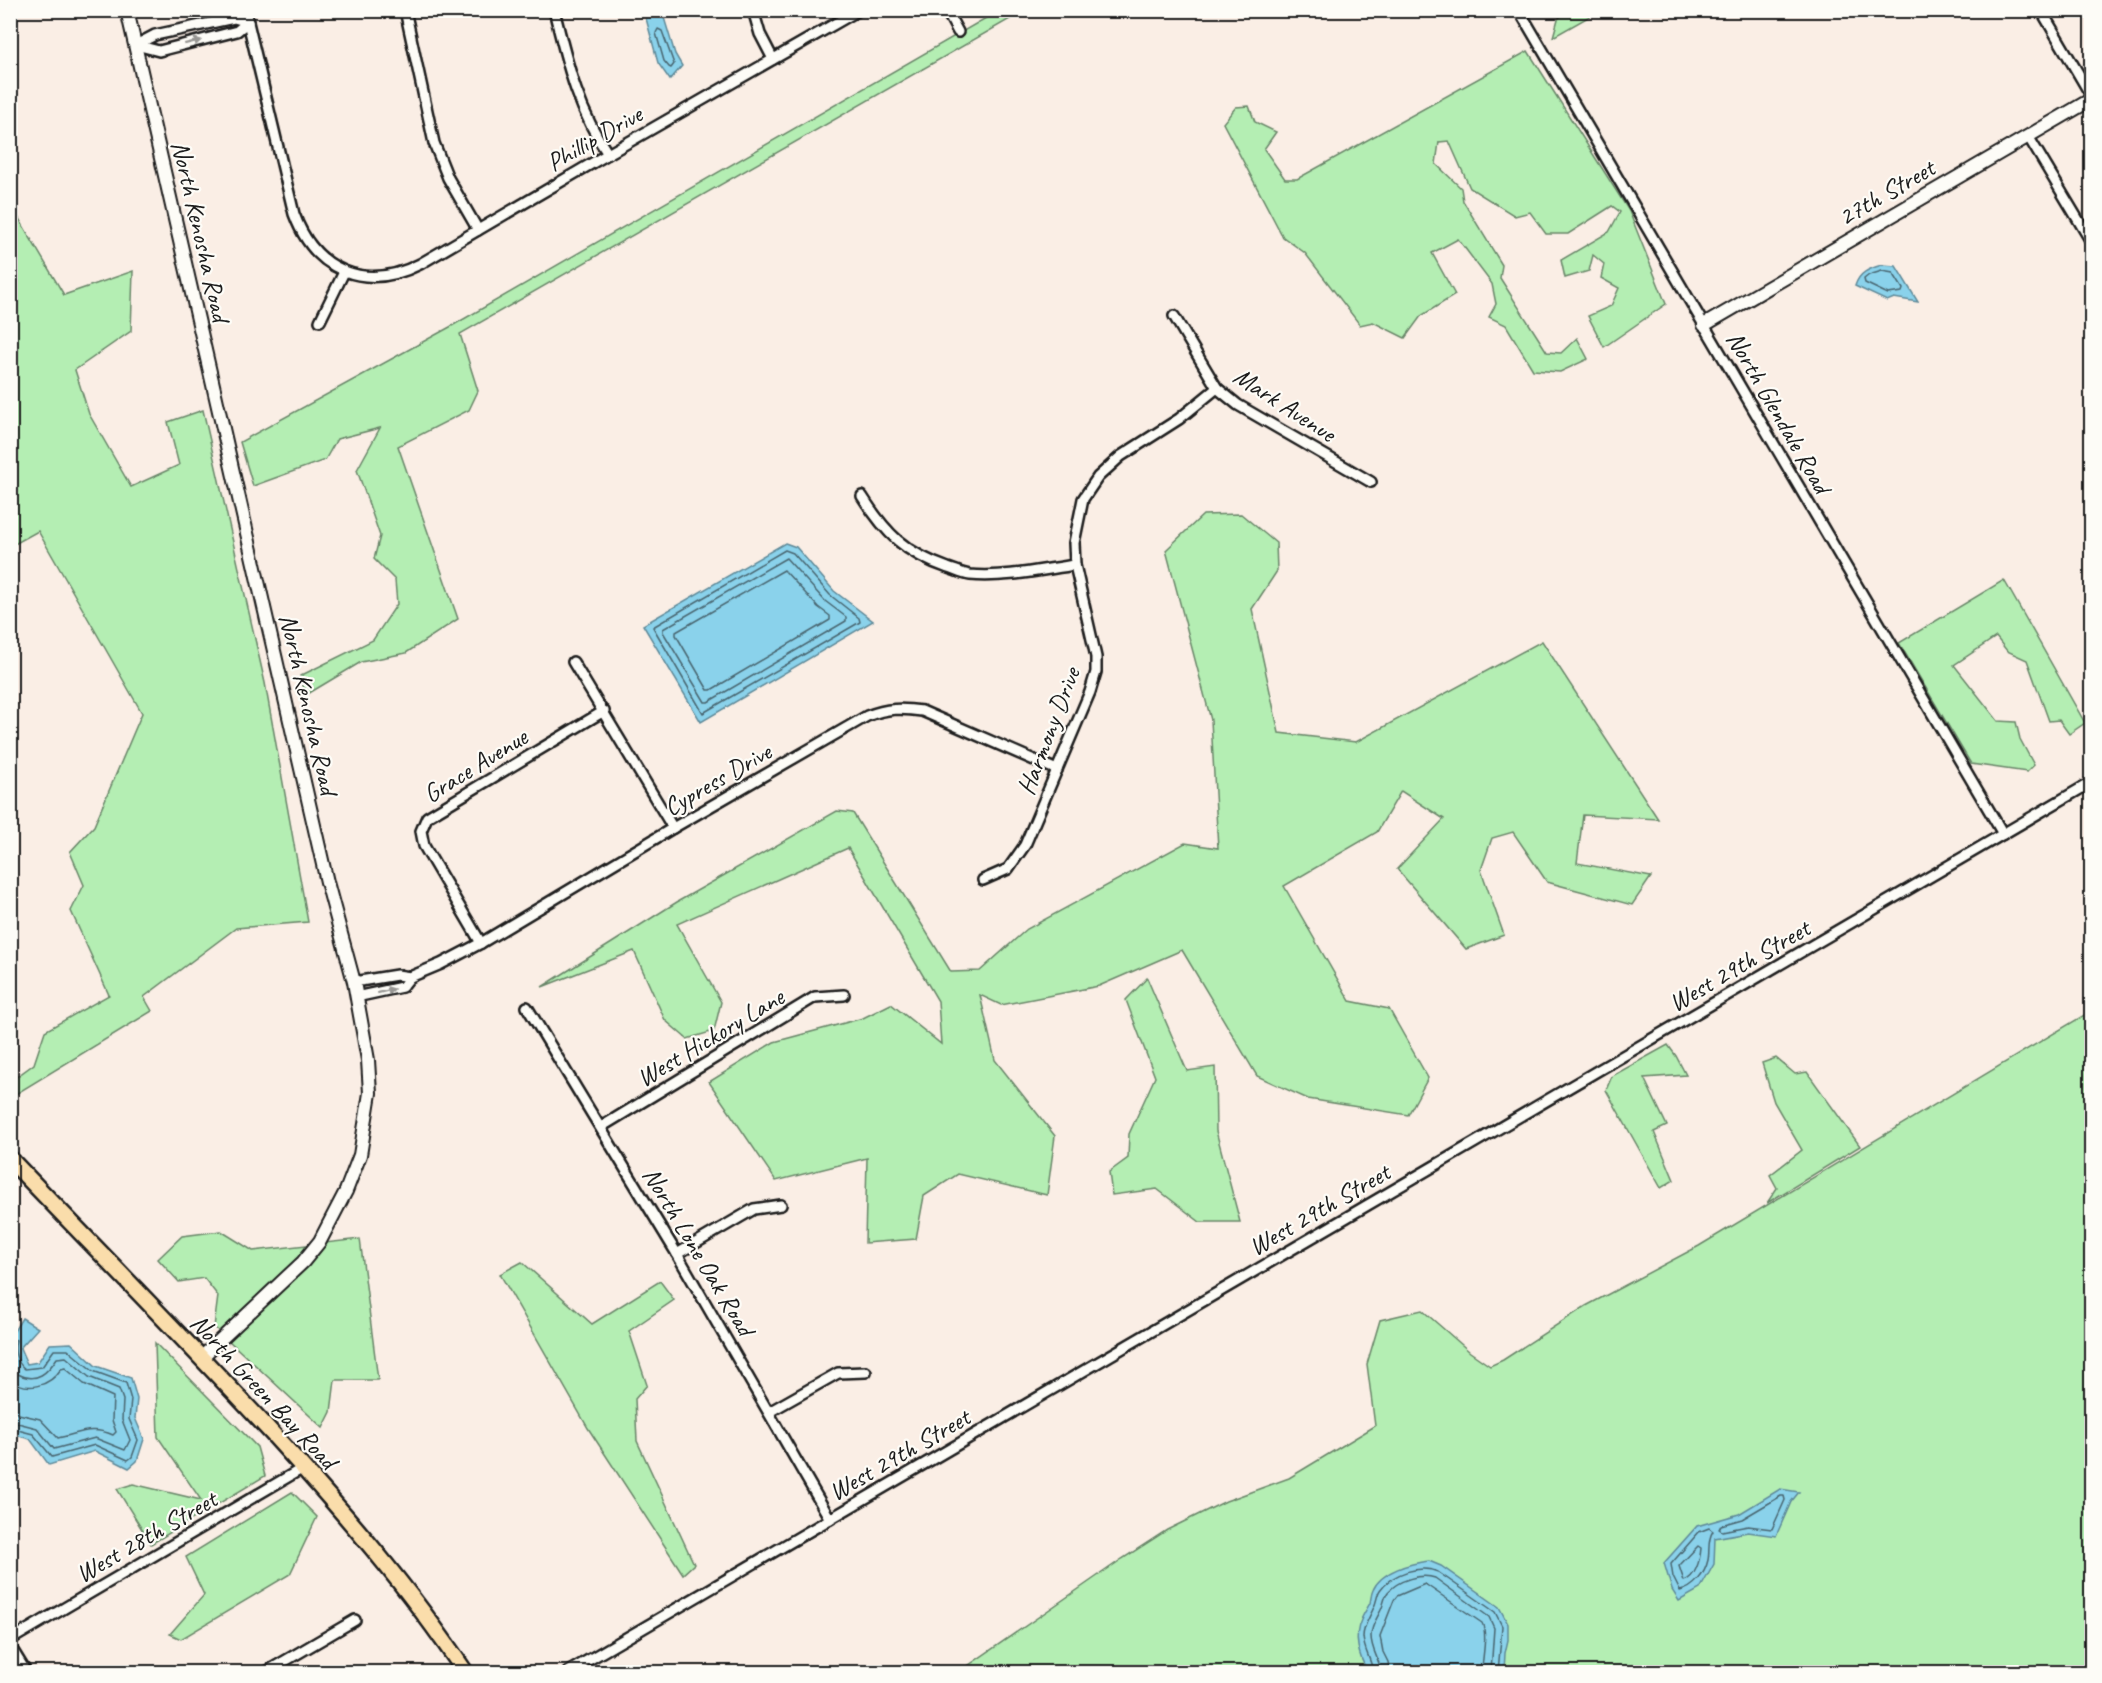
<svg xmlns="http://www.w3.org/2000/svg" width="2102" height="1683" viewBox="0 0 2102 1683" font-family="Caveat,sans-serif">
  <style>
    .green { fill: #b4eeb3; stroke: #688568; stroke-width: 1.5 }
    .water { fill: #8ad2eb; stroke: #5e8998; stroke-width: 1.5 }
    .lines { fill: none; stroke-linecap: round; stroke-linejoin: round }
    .shore { stroke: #48656f; stroke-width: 1.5 }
    .minor-casing { stroke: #1c1c1c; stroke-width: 14 }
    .tertiary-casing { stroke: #1c1c1c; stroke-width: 16 }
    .primary-casing { stroke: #1c1c1c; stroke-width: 20 }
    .minor { stroke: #fdfcf7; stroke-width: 9 }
    .tertiary { stroke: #fdfcf7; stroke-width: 12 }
    .primary { stroke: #faddab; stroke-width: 15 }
    .oneway { fill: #989794 }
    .labels { text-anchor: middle; stroke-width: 4.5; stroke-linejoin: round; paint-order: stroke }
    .street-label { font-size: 26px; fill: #1c1c1c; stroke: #fdfcf7 }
  </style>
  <rect width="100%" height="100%" fill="#faeee5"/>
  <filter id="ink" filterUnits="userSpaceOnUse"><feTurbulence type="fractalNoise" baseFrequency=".0167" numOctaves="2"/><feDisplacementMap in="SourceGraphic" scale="12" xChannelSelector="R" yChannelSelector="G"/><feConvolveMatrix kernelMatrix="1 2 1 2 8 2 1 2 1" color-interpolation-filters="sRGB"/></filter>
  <g filter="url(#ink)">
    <g class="green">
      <polygon points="998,11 1024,11 460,334 478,391 469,410 398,446 458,619 406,653 361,662 306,695 300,676 373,640 397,604 395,580 374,559 380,536 357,470 380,428 337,439 325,460 253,486 240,442 450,327"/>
      <polygon points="1566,11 1566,10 1599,11 1553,37 1558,19"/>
      <polygon points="1528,51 1629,211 1666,304 1604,347 1588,316 1611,306 1619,288 1601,278 1604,264 1593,255 1589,271 1565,278 1561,260 1609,232 1620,212 1612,206 1568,234 1546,234 1530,212 1515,216 1470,188 1449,141 1439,142 1436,164 1461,188 1463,201 1502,265 1500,278 1547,352 1561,353 1577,338 1588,359 1560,372 1533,370 1506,325 1489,317 1496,304 1492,284 1458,239 1432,253 1455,295 1421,316 1405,338 1373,322 1360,325 1305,253 1283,237 1223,123 1236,107 1249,106 1255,122 1276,132 1264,149 1285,179 1297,179"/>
      <polygon points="18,217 64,295 133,271 131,331 75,370 89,414 131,487 179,465 168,422 203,410 265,683 308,922 236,928 144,997 152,1011 11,1097 11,1081 34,1064 45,1031 109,995 71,911 84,885 70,852 94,826 142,713 38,531 11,546 10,465 14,463 10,457 10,221"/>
      <polygon points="1241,514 1276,543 1277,571 1252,609 1279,733 1356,742 1542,641 1658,819 1583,815 1577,863 1651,877 1632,905 1547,882 1513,832 1492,838 1481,870 1504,935 1466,949 1397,869 1444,819 1401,791 1377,832 1284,886 1350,1001 1389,1009 1428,1078 1408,1115 1308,1099 1257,1076 1182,950 1099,986 1001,1005 980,995 995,1060 1055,1136 1047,1195 958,1174 924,1196 916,1239 865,1243 867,1158 776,1181 709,1082 774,1042 863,1018 891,1004 941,1044 938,1001 848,848 677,924 721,1002 714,1031 687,1039 665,1020 634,951 542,987 677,902 837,811 853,813 951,972 980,971 1027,929 1185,843 1218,848 1211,720 1166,550 1203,515"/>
      <polygon points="2004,580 2085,723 2069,734 2059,720 2049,721 2027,660 2007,651 1996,637 1954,665 1998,721 2016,722 2020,739 2034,765 2027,772 1971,764 1899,643"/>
      <polygon points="1147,978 1187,1071 1215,1067 1216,1131 1240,1222 1200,1222 1157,1189 1112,1195 1109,1172 1128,1158 1129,1134 1155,1077 1126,1000"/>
      <polygon points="2091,1011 2091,1672 959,1672 1122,1559 1167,1530 1226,1501 1289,1478 1375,1426 1367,1364 1380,1320 1422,1310 1470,1352 1490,1366 1503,1360 1586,1306 1699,1246"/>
      <polygon points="1668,1045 1676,1056 1686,1075 1644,1078 1667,1126 1654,1132 1674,1180 1661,1188 1606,1090 1612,1076"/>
      <polygon points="1776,1058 1795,1074 1807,1072 1860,1146 1767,1203 1777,1188 1770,1175 1802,1150 1774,1102 1762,1063"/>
      <polygon points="221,1231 253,1251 360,1239 378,1380 335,1380 331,1412 323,1428 214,1327 218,1296 204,1278 179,1282 158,1259 182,1236"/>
      <polygon points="522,1262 592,1324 660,1281 674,1300 629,1331 647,1385 635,1399 637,1441 694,1564 683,1574 588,1428 500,1274"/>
      <polygon points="155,1343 257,1447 265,1476 151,1544 117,1489 133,1484 201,1500 158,1437"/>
      <polygon points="292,1492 317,1517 290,1574 181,1639 170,1634 204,1595 186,1557"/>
    </g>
    <g class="water">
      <polygon points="644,11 662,11 675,54 682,66 670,80 658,63"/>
      <path d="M 1882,265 L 1896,266 L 1918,302 L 1894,298 L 1887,301 L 1855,286 C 1859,272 1869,269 1882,265 Z"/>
      <polygon points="785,543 796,547 834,591 873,621 701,722 643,625"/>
      <polygon points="22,1318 38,1328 20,1348 27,1364 38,1362 50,1344 71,1343 96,1366 131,1378 137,1399 135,1418 144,1439 137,1461 129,1468 95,1451 49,1465 30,1439 11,1434 11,1336"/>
      <polygon points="1780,1489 1799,1492 1791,1502 1776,1536 1748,1532 1715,1538 1714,1564 1700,1589 1679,1601 1672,1590 1664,1563 1697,1526 1739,1514"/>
      <path d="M 1429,1561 L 1441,1566 L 1499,1607 L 1508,1624 L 1508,1640 L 1505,1653 L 1504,1672 L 1368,1672 C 1359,1657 1353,1637 1361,1620 C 1363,1614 1367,1609 1370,1603 C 1371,1599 1371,1594 1373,1590 C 1381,1571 1411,1563 1429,1561 Z"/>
    </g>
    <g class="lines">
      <g class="shore">
        <polygon points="658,29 662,31 674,64 671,68 669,67 664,61 656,33"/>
        <polygon points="1882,271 1893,273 1903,289 1902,292 1888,294 1865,283 1864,279 1869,275"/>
        <polygon points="785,550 793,553 830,595 859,618 860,622 703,713 653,627"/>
        <polygon points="786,558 825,601 846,617 846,621 708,702 705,702 663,632 663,629"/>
        <polygon points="784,570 818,607 830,616 830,620 711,690 708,690 676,635 676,632"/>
        <path d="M 10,1338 L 16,1340 C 13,1350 16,1362 25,1369 L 42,1367 L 54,1350 L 68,1350 L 93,1371 L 126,1383 L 131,1400 L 129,1419 L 138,1440 L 132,1457 L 128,1460 L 95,1445 L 52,1457 L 33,1434 L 10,1428"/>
        <path d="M 10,1361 L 18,1374 C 37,1384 48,1372 57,1358 L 66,1357 L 89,1377 L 119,1389 L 123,1400 L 122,1420 L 130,1440 L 125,1450 L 95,1438 L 54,1449 L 37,1428 L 10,1421"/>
        <path d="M 10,1379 C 27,1393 50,1386 61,1369 L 65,1368 L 84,1384 L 113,1397 L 112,1420 L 116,1432 L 113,1435 C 91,1425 79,1434 58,1438 L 40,1419 L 10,1412"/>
        <polygon points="1781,1496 1784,1496 1785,1500 1772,1529 1748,1526 1722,1531 1719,1529 1721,1525 1742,1519"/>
        <path d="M 1709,1528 L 1713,1531 C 1707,1540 1710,1550 1708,1560 C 1705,1574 1694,1588 1680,1591 L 1673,1577 L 1671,1564 L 1699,1532 Z"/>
        <path d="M 1698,1546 L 1701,1548 C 1700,1560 1696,1577 1684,1581 L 1679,1566 Z"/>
        <path d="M 1373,1672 C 1372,1661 1364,1651 1363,1637 C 1363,1626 1370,1617 1374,1607 C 1377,1601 1377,1594 1380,1590 C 1392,1573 1421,1564 1438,1572 L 1495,1612 L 1502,1626 L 1498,1672"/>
        <path d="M 1381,1672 C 1380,1660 1371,1650 1371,1636 C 1371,1626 1377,1618 1381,1610 C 1384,1604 1384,1597 1388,1592 C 1398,1580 1421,1573 1435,1578 L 1489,1617 L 1494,1628 L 1491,1672"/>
        <path d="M 1390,1672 L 1388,1662 L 1383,1652 L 1380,1636 L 1394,1600 L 1397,1596 L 1425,1584 L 1482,1623 C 1488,1634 1482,1658 1482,1672"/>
      </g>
      <g class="minor-casing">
        <g id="minor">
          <path d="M 245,10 L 294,214 C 315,271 365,292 420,264 L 608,154 L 859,10"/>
          <polyline points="405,10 434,143 448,178 478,230"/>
          <path d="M 554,10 C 567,62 577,109 608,154"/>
          <polyline points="753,10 760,34 773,59"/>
          <polyline points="946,10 958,32"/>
          <polyline points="1519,10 2003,834"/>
          <polyline points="2041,10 2092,97"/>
          <polyline points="136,45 159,51 237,31 248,22"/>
          <polyline points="136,45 155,35 234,18 248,22"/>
          <polyline points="2028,136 2092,243"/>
          <polyline points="1174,316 1217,388 1238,405 1371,482"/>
          <polyline points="320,321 344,272"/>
          <path d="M 862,496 C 886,534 905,553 948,568 C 955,570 962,574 970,575 C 1005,578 1040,570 1075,565"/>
          <polyline points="573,662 673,828"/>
          <polyline points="983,880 1008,869 1025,845 1090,692 1096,672 1096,657 1075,565 1074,543 1083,499 1098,477 1121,456 1179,419 1217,388"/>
          <polyline points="481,943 424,846 421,831 427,817 604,711"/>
          <path d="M 354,982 L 397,975 L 410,977 L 441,964 L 481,943 L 673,828 L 867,716 C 887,708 902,708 922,711 L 1057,770"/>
          <polyline points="356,997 402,987 410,977"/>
          <polyline points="527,1007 677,1254 830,1519"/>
          <polyline points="601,1127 815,997 844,995"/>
          <polyline points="677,1254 754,1209 781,1205"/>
          <polyline points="769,1412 838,1373 866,1372"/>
          <polyline points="10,1640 303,1468"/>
          <polyline points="10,1646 26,1672"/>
          <polyline points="266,1672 355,1620"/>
          <polyline points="568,1672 2092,782"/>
        </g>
      </g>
      <g class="tertiary-casing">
        <g id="tertiary">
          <polyline points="127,10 327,882 354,982 368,1060 370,1093 360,1155 346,1191 320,1241 303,1262 202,1357"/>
          <polyline points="1704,325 2092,99"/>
        </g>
      </g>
      <g class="primary-casing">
        <path id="primary" d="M 10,1159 C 97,1250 185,1339 271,1432 C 340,1508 408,1586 465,1672"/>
      </g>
      <use href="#minor" class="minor"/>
      <use href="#tertiary" class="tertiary"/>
      <use href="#primary" class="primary"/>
    </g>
    <defs><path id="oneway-solid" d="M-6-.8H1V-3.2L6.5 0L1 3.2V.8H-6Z" transform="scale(1.5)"/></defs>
    <g class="oneway">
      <use href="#oneway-solid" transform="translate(193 42) rotate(-14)"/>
      <use href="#oneway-solid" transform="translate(386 991) rotate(-13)"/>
    </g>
  </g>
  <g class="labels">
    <g class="street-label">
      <text transform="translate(594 138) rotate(-30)" y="9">Phillip Drive</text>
      <text transform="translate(1886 192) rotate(-30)" y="9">27th Street</text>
      <text transform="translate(201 231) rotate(77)" y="9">North Kenosha Road</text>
      <text transform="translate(1285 404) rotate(33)" y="9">Mark Avenue</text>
      <text transform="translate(1779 412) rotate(60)" y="9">North Glendale Road</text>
      <text transform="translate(309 704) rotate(77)" y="9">North Kenosha Road</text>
      <text transform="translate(1048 731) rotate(-69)" y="9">Harmony Drive</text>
      <text transform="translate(475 765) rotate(-32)" y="9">Grace Avenue</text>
      <text transform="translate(717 779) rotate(-30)" y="9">Cypress Drive</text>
      <text transform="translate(1739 965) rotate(-30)" y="9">West 29th Street</text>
      <text transform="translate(710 1037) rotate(-31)" y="9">West Hickory Lane</text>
      <text transform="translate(1319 1209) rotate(-30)" y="9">West 29th Street</text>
      <text transform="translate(699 1251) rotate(59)" y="9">North Lone Oak Road</text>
      <text transform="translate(264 1391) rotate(47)" y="9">North Green Bay Road</text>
      <text transform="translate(899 1454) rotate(-30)" y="9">West 29th Street</text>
      <text transform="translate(146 1536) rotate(-30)" y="9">West 28th Street</text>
    </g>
  </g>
  <rect width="2102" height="1683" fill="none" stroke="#fdfcf7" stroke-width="36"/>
  <rect x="18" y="18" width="2066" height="1647" fill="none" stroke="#1c1c1c" stroke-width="2" filter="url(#ink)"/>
</svg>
